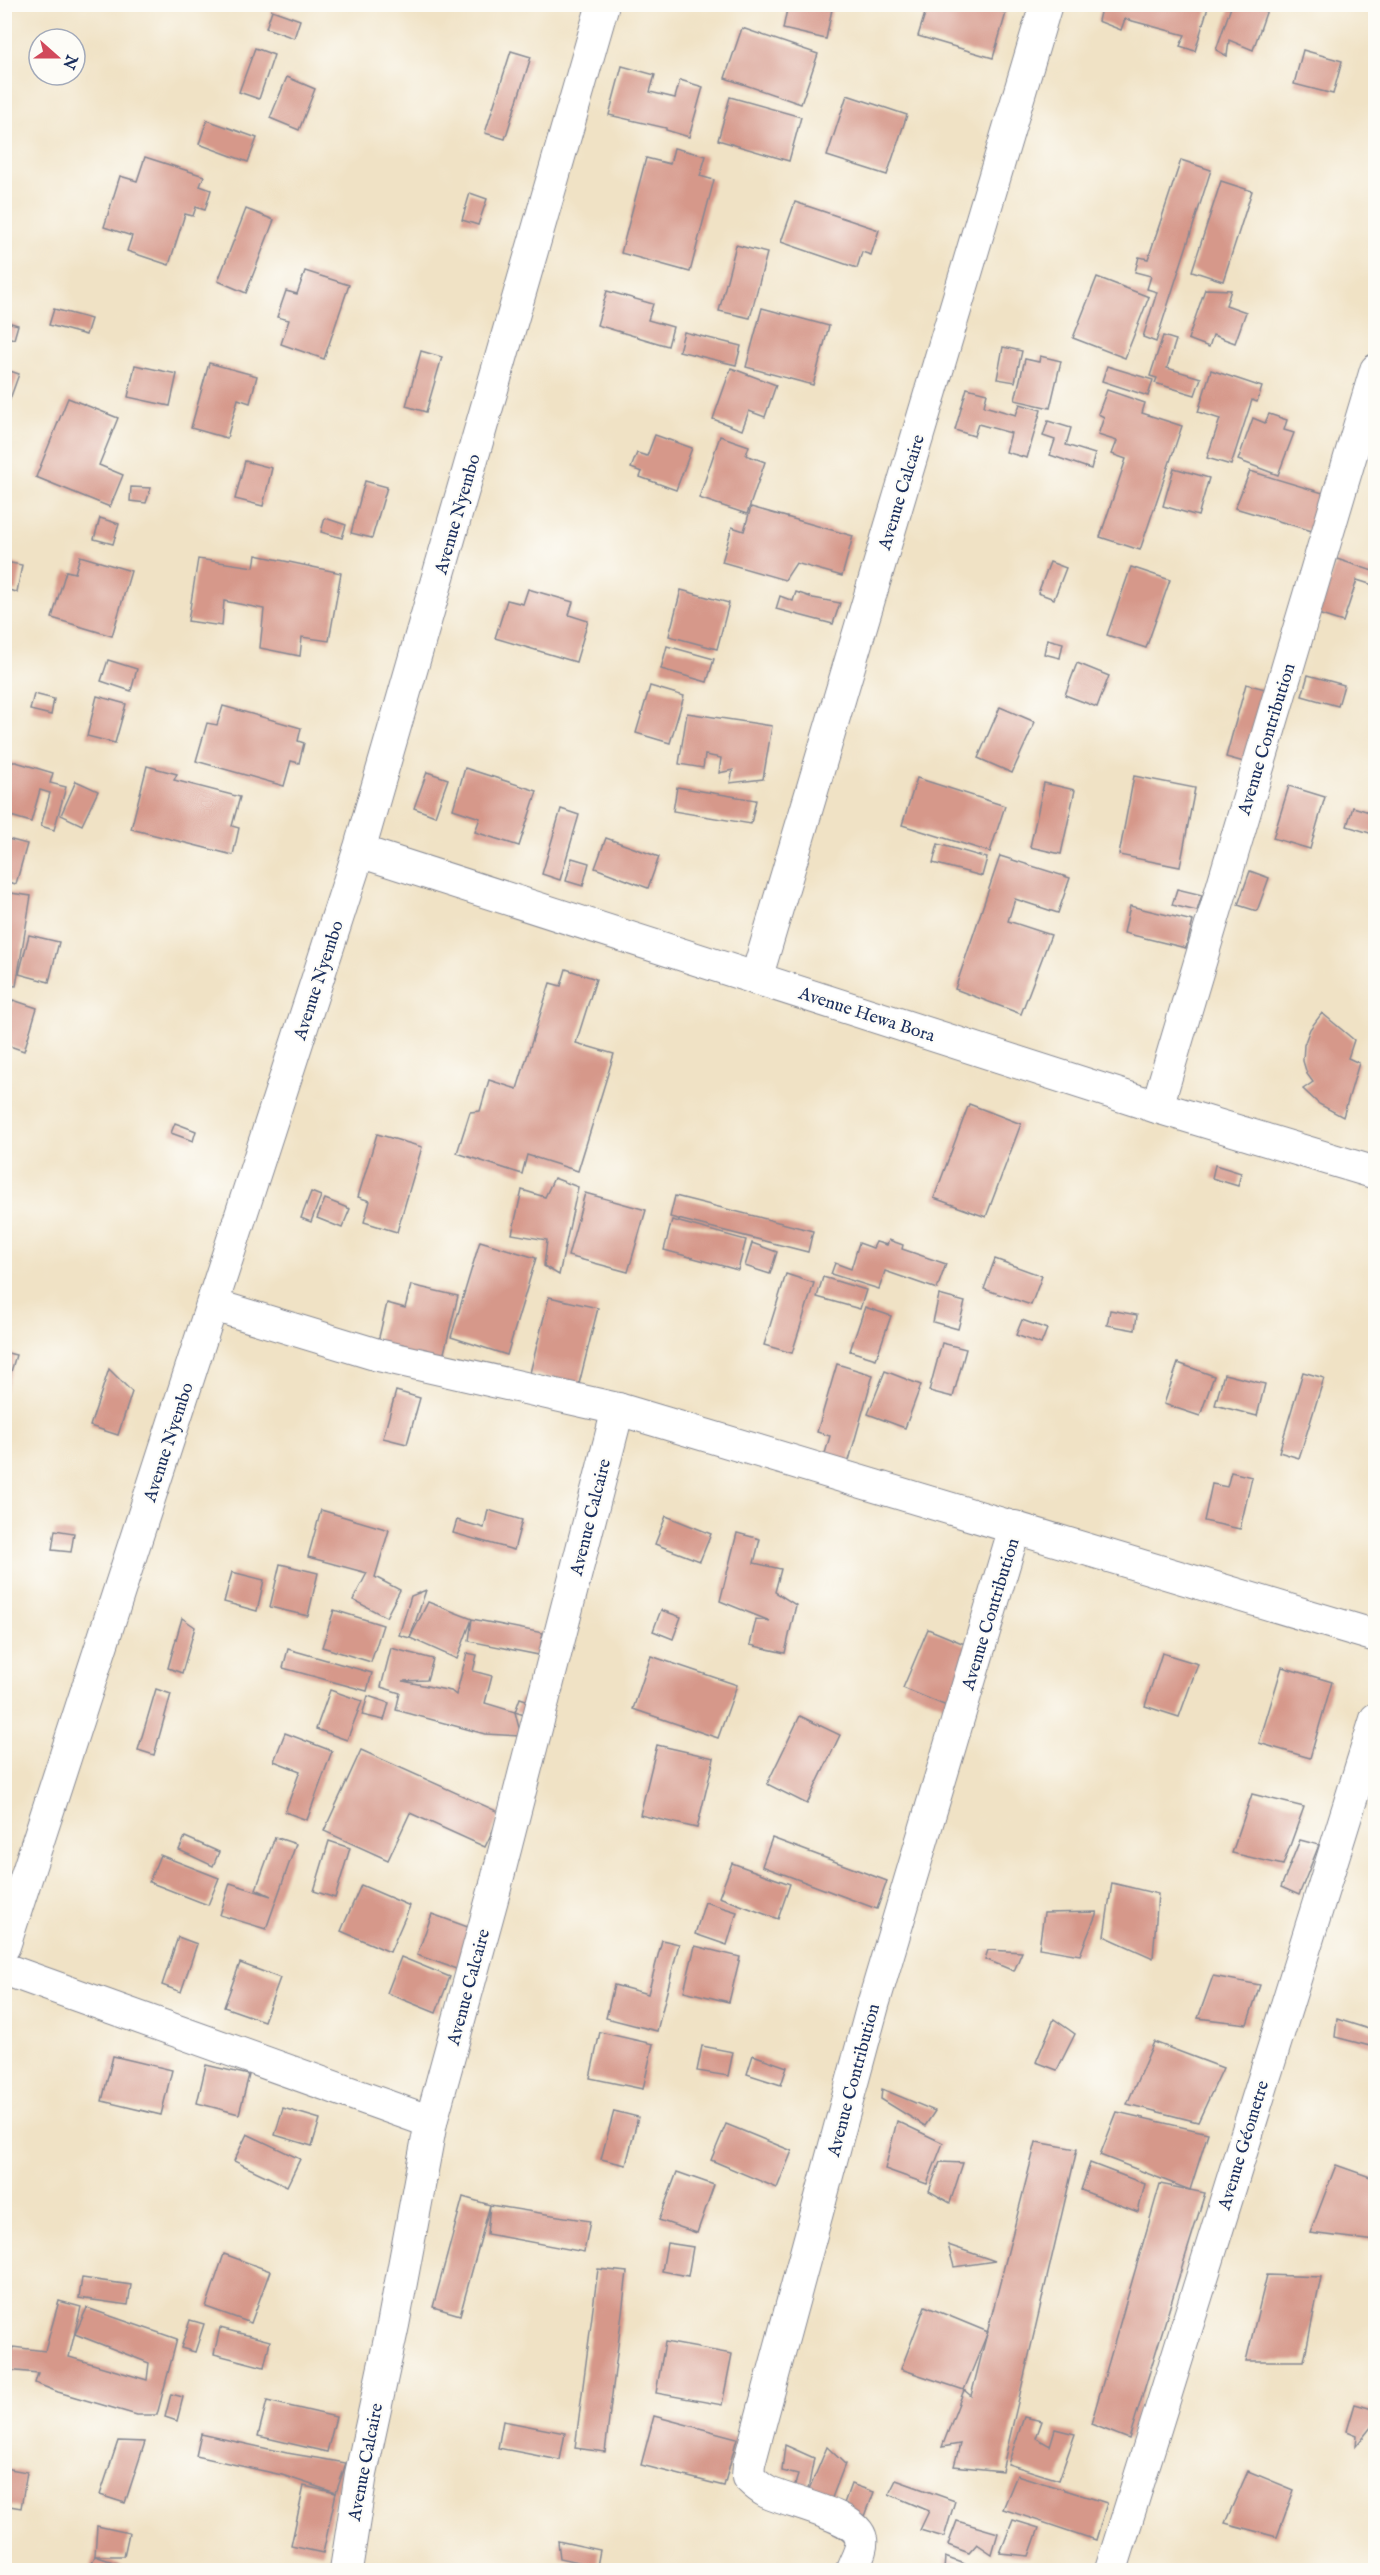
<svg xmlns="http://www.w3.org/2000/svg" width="1380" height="2575" viewBox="0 0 1380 2575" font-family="'IM FELL English',serif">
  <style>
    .building { fill: #d6988a }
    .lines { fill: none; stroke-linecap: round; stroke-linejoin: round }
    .street-casing { stroke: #868892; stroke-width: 34 }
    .street { stroke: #fff; stroke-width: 32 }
    .labels { text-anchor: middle; stroke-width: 4.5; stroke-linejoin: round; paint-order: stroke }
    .street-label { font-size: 18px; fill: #1b2f5e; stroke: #fdfcf7 }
  </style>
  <rect width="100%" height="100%" fill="#fdfcf7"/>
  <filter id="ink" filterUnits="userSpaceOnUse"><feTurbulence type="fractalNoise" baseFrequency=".0167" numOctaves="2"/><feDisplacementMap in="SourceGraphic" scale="12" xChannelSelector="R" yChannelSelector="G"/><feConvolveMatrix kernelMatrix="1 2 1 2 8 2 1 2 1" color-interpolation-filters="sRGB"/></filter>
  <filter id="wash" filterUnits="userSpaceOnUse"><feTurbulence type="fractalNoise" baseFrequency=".008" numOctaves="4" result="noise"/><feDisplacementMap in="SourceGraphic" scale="24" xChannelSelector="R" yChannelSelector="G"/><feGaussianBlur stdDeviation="1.35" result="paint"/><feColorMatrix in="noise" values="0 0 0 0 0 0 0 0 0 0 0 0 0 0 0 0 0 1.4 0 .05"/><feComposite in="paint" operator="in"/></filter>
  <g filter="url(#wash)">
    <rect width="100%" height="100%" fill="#f0e2c5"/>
    <g id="blocks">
      <g class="building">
        <polygon points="788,4 833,4 826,39 783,29"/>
        <polygon points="928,4 976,4 1006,13 993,58 918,36"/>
        <polygon points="1102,4 1209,4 1195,51 1180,46 1185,35 1125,19 1121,30 1098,21"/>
        <polygon points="1232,4 1269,4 1253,50 1229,40 1227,56 1216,50"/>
        <polygon points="272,10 300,20 294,38 266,28"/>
        <polygon points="742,28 818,54 801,104 725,78"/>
        <polygon points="255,48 274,55 259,99 239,92"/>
        <polygon points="1303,50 1342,61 1333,94 1294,84"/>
        <polygon points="511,51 531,57 505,139 485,133"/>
        <polygon points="622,66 655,75 650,92 675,98 680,80 703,87 689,137 666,130 666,128 609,115"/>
        <polygon points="287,77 315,89 299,130 270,118"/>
        <polygon points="847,95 907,115 887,175 827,156"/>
        <polygon points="730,97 801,117 789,161 718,140"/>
        <polygon points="207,120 257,138 248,162 199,144"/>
        <polygon points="674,148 706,156 700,176 714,180 690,272 621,253 646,158 670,164"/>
        <polygon points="145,157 204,176 200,186 211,190 205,210 196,207 193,216 185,214 169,265 127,251 132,236 104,227 120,176 137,181"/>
        <polygon points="1181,160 1211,170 1156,342 1143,337 1157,292 1147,289 1151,276 1135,272 1139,257 1148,259"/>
        <polygon points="1221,181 1252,191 1223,281 1192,271"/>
        <polygon points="470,193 487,199 478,225 462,220"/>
        <polygon points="795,202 879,230 871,255 862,252 857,268 781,242"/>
        <polygon points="246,209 274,220 246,293 218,281"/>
        <polygon points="736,245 767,253 750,318 719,311"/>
        <polygon points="305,271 349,285 324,359 281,344 289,320 277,317 286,291 297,294"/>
        <polygon points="1097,277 1149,297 1125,358 1073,338"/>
        <polygon points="1205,289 1231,290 1226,305 1246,312 1235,343 1213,335 1209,347 1188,339"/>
        <polygon points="607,291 653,304 648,320 673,327 668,346 597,325"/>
        <polygon points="762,308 829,326 813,385 746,367"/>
        <polygon points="54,309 91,319 86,335 49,325"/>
        <polygon points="4,321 18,325 14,339 4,336"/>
        <polygon points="684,332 741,346 736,365 679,351"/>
        <polygon points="1163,336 1176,340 1167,368 1201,378 1195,395 1155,383 1157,378 1150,376"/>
        <polygon points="1003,347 1022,351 1015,382 997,379"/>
        <polygon points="421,351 442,357 426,412 406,406"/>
        <polygon points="1040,356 1061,361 1050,408 1015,400 1025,359 1039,362"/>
        <polygon points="209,363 257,376 250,403 238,399 227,438 191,428"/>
        <polygon points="135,365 177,374 170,406 128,397"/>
        <polygon points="1107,366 1153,380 1148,396 1102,381"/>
        <polygon points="731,368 776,385 765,417 749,411 742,430 713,419"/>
        <polygon points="4,369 19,374 5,413 4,413"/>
        <polygon points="1211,370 1262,387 1257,402 1252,400 1231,465 1207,458 1220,419 1198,412"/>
        <polygon points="967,388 987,393 984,406 1016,415 1020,404 1041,410 1027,458 1006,452 1011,433 978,424 974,436 955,430"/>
        <polygon points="1107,390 1145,403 1142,413 1182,426 1140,550 1100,537 1126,459 1112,454 1117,441 1098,435 1104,417 1098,414"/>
        <polygon points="68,398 118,418 99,465 123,475 110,507 36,477"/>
        <polygon points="1269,414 1287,420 1284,430 1294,433 1278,475 1238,460 1253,418 1265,423"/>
        <polygon points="1048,421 1071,428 1066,445 1095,454 1091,469 1050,455 1055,440 1043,436"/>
        <polygon points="655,435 692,448 676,490 640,477 642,472 631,468 637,453 647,456"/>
        <polygon points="720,436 749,446 746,455 765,462 747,514 699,498"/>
        <polygon points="245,461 272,468 263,506 235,499"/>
        <polygon points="1174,468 1209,478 1198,516 1163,506"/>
        <polygon points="1250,471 1323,493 1312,531 1235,508"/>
        <polygon points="365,481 387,487 372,538 351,533"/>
        <polygon points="131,487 151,488 146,503 130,501"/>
        <polygon points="751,507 853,536 842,576 796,563 785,580 722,562 732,527 744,531"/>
        <polygon points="100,518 119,524 113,544 94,539"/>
        <polygon points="325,518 346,525 342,538 321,532"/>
        <polygon points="256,555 341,573 329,641 302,637 300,656 260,648 264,609 224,601 222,626 188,621 198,559 254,567"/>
        <polygon points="80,556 131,571 112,636 52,618 66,571 75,573"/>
        <polygon points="1337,559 1376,572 1376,586 1357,580 1343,622 1318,614"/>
        <polygon points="5,562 22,565 17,592 4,589"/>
        <polygon points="1050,562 1066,568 1054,599 1038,593"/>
        <polygon points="1131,567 1170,580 1146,648 1107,635"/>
        <polygon points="528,589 573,602 569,615 588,621 576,662 495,638 507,600 523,604"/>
        <polygon points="681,590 729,603 717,649 669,636"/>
        <polygon points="796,592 813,598 840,603 833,624 776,609 780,596 793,601"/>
        <polygon points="1047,639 1063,643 1060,658 1044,654"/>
        <polygon points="667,646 714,659 707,682 661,669"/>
        <polygon points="108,660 137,669 131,691 101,681"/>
        <polygon points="1077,663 1109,676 1097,707 1065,695"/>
        <polygon points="1308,675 1344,685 1338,706 1302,696"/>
        <polygon points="1246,684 1265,689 1244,762 1226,757"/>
        <polygon points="650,686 684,696 670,743 636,733"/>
        <polygon points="34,694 54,699 51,715 30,710"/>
        <polygon points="97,696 126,704 115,743 87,736"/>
        <polygon points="223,706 301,728 298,741 304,743 299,763 291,761 284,786 196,761 207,723 217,725"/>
        <polygon points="1000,707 1035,722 1012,773 978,758"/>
        <polygon points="687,713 772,726 763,779 730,783 733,770 719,773 721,758 705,755 703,768 679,764"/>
        <polygon points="4,762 16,762 53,773 50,783 66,787 54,830 41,826 50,793 40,790 31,822 4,814"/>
        <polygon points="147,766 177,774 174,780 240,797 232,826 239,828 233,855 131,829"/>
        <polygon points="465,768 537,791 519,846 475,832 480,818 453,809"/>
        <polygon points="427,772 448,779 435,816 414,808"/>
        <polygon points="1134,776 1195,788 1180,867 1119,855"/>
        <polygon points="917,778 1005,806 990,852 902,825"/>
        <polygon points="76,781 98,791 82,825 61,815"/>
        <polygon points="1044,783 1075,790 1061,854 1030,847"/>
        <polygon points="1289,786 1325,797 1310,849 1273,838"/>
        <polygon points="677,787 756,800 751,824 673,811"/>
        <polygon points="1353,807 1376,814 1376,835 1347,826"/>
        <polygon points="561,809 579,815 560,880 542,874"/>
        <polygon points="4,838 27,844 16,884 4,881"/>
        <polygon points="606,838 659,857 648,888 595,868"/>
        <polygon points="938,844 987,858 982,876 933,863"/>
        <polygon points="1000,856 1070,878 1058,913 1015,899 1008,921 1051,935 1021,1014 955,989"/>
        <polygon points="572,858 589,863 583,886 566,881"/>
        <polygon points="1250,871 1269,878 1257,911 1238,905"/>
        <polygon points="1177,889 1202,895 1197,911 1172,905"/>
        <polygon points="4,892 31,896 16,986 4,985"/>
        <polygon points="1130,906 1193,921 1186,948 1124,933"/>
        <polygon points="29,935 59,942 49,982 19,974"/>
        <polygon points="566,969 596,979 576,1043 614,1054 578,1171 527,1155 522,1174 457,1153 470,1112 480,1111 489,1080 517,1089 550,983 561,986"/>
        <polygon points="13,1000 37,1008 24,1051 4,1044 4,1025"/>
        <polygon points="1322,1013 1354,1040 1348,1058 1359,1063 1343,1117 1319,1104 1303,1089 1313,1082 1307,1074 1303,1061 1304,1045 1310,1029"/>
        <polygon points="969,1104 1021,1124 986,1217 934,1198"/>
        <polygon points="175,1123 196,1131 193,1141 171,1133"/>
        <polygon points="377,1134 422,1147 397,1232 364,1222 370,1201 358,1197"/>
        <polygon points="1215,1165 1241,1173 1238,1186 1212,1178"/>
        <polygon points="554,1178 578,1187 559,1275 544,1266 547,1240 512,1234 522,1190 545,1197"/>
        <polygon points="311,1192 321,1196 311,1222 301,1218"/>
        <polygon points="585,1193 646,1210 628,1272 568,1256"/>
        <polygon points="675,1196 813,1231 808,1252 670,1217"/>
        <polygon points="325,1199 350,1209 342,1228 317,1218"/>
        <polygon points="672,1220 746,1240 738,1270 664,1250"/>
        <polygon points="889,1240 903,1245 902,1249 946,1264 937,1289 885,1271 879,1289 831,1274 835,1263 851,1269 859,1243 873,1248 876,1242 887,1245"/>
        <polygon points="480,1241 536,1258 507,1355 451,1337"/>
        <polygon points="752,1243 777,1252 770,1274 745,1266"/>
        <polygon points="995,1259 1042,1276 1031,1305 984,1289"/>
        <polygon points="786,1274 814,1283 792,1353 764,1345"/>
        <polygon points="823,1277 866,1290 860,1309 817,1297"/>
        <polygon points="411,1285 458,1296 441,1365 376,1350 387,1303 405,1308"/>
        <polygon points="939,1295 965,1302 958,1329 933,1322"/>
        <polygon points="549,1297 598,1308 579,1384 530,1373"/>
        <polygon points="865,1307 891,1316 876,1359 850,1351"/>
        <polygon points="1110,1310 1137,1315 1135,1330 1107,1325"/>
        <polygon points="1022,1320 1047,1329 1041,1344 1016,1335"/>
        <polygon points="942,1343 966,1349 953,1397 929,1391"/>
        <polygon points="4,1352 16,1355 5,1392 4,1392"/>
        <polygon points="1178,1363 1214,1376 1200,1416 1164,1404"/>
        <polygon points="837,1364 873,1375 848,1464 824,1457 830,1436 817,1432"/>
        <polygon points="109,1369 132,1392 118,1435 90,1426"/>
        <polygon points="885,1371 921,1385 905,1428 868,1414"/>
        <polygon points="1303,1372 1324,1378 1299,1458 1279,1452"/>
        <polygon points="1224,1374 1265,1384 1257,1416 1215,1405"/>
        <polygon points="396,1391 420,1398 407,1444 383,1438"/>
        <polygon points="1231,1472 1252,1477 1240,1529 1204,1521 1212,1484 1227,1487"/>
        <polygon points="321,1510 389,1530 375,1577 400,1590 386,1617 353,1600 367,1573 308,1557"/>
        <polygon points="488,1510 522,1520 514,1550 453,1533 457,1520 484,1528"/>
        <polygon points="666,1516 711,1534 700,1561 655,1544"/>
        <polygon points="55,1530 74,1533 71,1552 52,1550"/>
        <polygon points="737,1533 760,1539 754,1563 781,1569 775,1592 796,1605 785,1653 750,1645 756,1619 770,1621 720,1601"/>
        <polygon points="280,1564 318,1573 308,1616 270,1607"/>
        <polygon points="232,1572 264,1580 257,1611 224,1602"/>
        <polygon points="426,1590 410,1638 399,1635 411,1596"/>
        <polygon points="428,1602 472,1619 543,1633 539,1655 469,1641 472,1619 457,1659 410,1638"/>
        <polygon points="334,1610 383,1625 371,1662 322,1647"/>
        <polygon points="661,1610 681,1617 673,1639 653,1631"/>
        <polygon points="182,1618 195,1627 182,1673 168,1668"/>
        <polygon points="928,1629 974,1648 949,1707 903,1688"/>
        <polygon points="391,1648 433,1659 427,1680 403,1681 451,1691 456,1695 467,1653 477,1655 473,1671 492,1676 485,1703 515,1712 521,1736 485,1734 396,1710 400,1693 381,1687"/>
        <polygon points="288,1649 372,1673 367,1691 283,1668"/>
        <polygon points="1162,1653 1198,1664 1179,1717 1145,1706"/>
        <polygon points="651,1656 737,1685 718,1738 633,1709"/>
        <polygon points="1282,1667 1332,1682 1310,1758 1259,1743"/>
        <polygon points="156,1689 171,1694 154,1755 138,1750"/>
        <polygon points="330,1690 362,1701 347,1740 316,1729"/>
        <polygon points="368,1696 389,1703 384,1720 362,1715"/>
        <polygon points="520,1698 535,1703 530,1717 515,1712"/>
        <polygon points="800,1716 840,1735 807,1804 767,1784"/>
        <polygon points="285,1733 332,1751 307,1820 285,1812 300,1771 274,1761"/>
        <polygon points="657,1745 714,1758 697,1828 640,1815"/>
        <polygon points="361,1750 501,1813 485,1847 410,1813 388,1860 324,1831"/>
        <polygon points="1252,1794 1304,1807 1283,1865 1232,1853"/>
        <polygon points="185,1837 219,1852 213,1866 179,1850"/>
        <polygon points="275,1837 296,1844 266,1929 220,1915 230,1883 271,1896 256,1889"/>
        <polygon points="772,1838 887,1881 877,1909 762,1866"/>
        <polygon points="1300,1840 1319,1845 1299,1895 1281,1887"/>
        <polygon points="329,1841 350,1848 335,1898 314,1891"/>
        <polygon points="160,1855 219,1878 208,1905 149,1882"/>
        <polygon points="732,1863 790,1884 778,1919 719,1897"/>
        <polygon points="1112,1883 1158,1894 1153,1958 1104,1936"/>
        <polygon points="361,1885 410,1906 390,1952 341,1931"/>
        <polygon points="705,1902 737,1912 727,1945 695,1934"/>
        <polygon points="1097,1912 1080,1955 1039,1948 1044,1913"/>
        <polygon points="432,1914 476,1930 462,1971 417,1955"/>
        <polygon points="178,1937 197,1944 181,1992 162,1985"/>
        <polygon points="662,1940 679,1944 657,2031 606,2018 614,1985 648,1994"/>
        <polygon points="695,1946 740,1957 729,2002 684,1991"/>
        <polygon points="988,1950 1022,1952 1014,1971 985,1959"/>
        <polygon points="401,1957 450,1977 436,2013 387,1993"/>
        <polygon points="240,1963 280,1978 264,2021 224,2007"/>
        <polygon points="1213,1976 1260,1985 1247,2024 1198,2018"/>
        <polygon points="1054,2019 1075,2034 1057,2070 1036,2062"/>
        <polygon points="1337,2019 1375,2031 1370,2046 1335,2037"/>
        <polygon points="600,2032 653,2044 643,2089 590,2078"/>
        <polygon points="1154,2042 1223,2068 1198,2122 1127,2104"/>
        <polygon points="702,2046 733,2052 728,2076 697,2071"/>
        <polygon points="753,2055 787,2067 781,2085 747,2074"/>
        <polygon points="113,2056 172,2070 161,2115 102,2101"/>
        <polygon points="206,2065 249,2075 239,2114 197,2103"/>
        <polygon points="882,2089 935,2111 925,2126 881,2099"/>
        <polygon points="283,2108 320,2119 312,2146 275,2135"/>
        <polygon points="614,2111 638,2117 626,2165 601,2159"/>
        <polygon points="1117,2112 1208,2133 1190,2190 1100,2155"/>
        <polygon points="897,2121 943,2143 927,2184 885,2169"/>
        <polygon points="726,2124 792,2151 777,2188 711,2160"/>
        <polygon points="247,2134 300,2159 287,2186 234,2161"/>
        <polygon points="1036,2142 1077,2149 1002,2471 954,2466 960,2444 942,2447 964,2390 971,2396"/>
        <polygon points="940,2162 963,2163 950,2203 929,2191"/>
        <polygon points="1090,2163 1145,2184 1138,2212 1081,2190"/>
        <polygon points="1336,2165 1376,2179 1376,2241 1310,2233"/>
        <polygon points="677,2172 714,2185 697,2233 659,2220"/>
        <polygon points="1160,2184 1205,2193 1129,2439 1091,2424"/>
        <polygon points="463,2197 490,2205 590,2221 584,2252 487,2234 490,2205 460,2315 433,2307"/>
        <polygon points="667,2243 693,2247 688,2276 662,2271"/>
        <polygon points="948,2245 995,2261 954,2267"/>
        <polygon points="224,2254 270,2271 251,2323 206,2307"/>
        <polygon points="598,2269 627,2272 605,2452 575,2448"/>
        <polygon points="1267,2275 1321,2277 1304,2361 1246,2361"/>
        <polygon points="82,2278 131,2285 128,2305 79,2298"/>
        <polygon points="59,2301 81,2307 69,2357 147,2380 149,2363 75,2334 87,2308 177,2339 157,2415 137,2415 58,2392 35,2383 38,2373 6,2370 13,2347 45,2351"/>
        <polygon points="925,2306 988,2332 964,2390 901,2369"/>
        <polygon points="190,2320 204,2324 195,2352 181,2348"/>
        <polygon points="220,2328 270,2341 264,2367 214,2354"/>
        <polygon points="665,2342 732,2354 722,2405 656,2393"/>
        <polygon points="171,2394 183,2397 177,2421 165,2417"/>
        <polygon points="267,2401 336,2417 327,2452 258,2436"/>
        <polygon points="1355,2404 1376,2410 1376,2421 1356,2446 1357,2435 1347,2431"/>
        <polygon points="654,2416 737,2438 724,2486 641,2465"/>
        <polygon points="1024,2417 1042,2421 1036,2438 1050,2446 1055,2429 1075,2434 1059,2480 1008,2464"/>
        <polygon points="503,2421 565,2433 560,2460 498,2448"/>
        <polygon points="201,2434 287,2453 346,2463 336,2493 282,2475 196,2456"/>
        <polygon points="118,2441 145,2442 125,2503 100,2495"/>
        <polygon points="785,2445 814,2458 807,2495 793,2491 798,2475 782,2471"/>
        <polygon points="827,2447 845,2464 830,2503 807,2495"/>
        <polygon points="4,2468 27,2472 21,2508 4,2505"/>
        <polygon points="1248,2471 1294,2490 1277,2537 1225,2523"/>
        <polygon points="1017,2475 1107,2503 1096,2540 1003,2509"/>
        <polygon points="896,2480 955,2501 944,2537 920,2530 929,2511 889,2494"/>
        <polygon points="851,2484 874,2492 864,2519 841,2512"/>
        <polygon points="304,2486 336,2493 323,2553 291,2546"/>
        <polygon points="1013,2520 1039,2528 1029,2556 1000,2553"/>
        <polygon points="957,2521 998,2533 992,2554 977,2544 969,2553 948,2545"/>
        <polygon points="97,2526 129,2533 124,2556 95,2556"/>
        <polygon points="558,2541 600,2550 597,2566 560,2558"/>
        <polygon points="95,2556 128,2567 127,2570 89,2570"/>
        <polygon points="945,2557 980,2570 944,2570"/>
        <polygon points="137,2566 167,2569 167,2570 137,2570"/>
      </g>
    </g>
  </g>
  <g filter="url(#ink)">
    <use href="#blocks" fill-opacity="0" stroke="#868892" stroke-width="1.5"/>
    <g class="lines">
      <g class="street-casing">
        <g id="street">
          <polyline points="359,851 1157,1107 1376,1173"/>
          <polyline points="756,979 1046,4"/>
          <polyline points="1157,1107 1376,370"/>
          <polyline points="213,1305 378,1355 618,1409 1376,1636"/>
          <polyline points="4,1946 359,851 603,4"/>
          <polyline points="4,1969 431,2122"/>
          <polyline points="346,2570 361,2474 393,2325 431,2122 495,1888 618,1409"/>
          <path d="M 852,2570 C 855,2561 863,2549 861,2539 C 857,2515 786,2502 767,2492 C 759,2488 754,2483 748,2477 L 749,2464 L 873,2005 L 1015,1527"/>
          <polyline points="1111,2570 1376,1719"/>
        </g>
      </g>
      <use href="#street" class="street"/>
    </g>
  </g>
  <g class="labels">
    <g class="street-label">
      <text transform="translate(901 492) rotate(-73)" y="6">Avenue Calcaire</text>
      <text transform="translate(457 514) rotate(-74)" y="6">Avenue Nyembo</text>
      <text transform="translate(1266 739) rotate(-73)" y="6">Avenue Contribution</text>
      <text transform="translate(318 980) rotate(-72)" y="6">Avenue Nyembo</text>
      <text transform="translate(867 1014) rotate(18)" y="6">Avenue Hewa Bora</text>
      <text transform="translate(168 1442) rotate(-72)" y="6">Avenue Nyembo</text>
      <text transform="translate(590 1517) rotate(-76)" y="6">Avenue Calcaire</text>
      <text transform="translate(990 1614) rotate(-73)" y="6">Avenue Contribution</text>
      <text transform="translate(468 1987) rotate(-75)" y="6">Avenue Calcaire</text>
      <text transform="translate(853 2080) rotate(-75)" y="6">Avenue Contribution</text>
      <text transform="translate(1243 2145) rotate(-73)" y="6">Avenue Géometre</text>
      <text transform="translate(365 2462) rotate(-79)" y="6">Avenue Calcaire</text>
    </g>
  </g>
  <rect width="1380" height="2575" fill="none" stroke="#fdfcf7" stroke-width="24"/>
  <g transform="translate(57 57) rotate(111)"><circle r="28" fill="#fdfcf7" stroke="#a3aaba" stroke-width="1.5"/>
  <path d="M0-4.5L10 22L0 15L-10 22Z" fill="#d1495b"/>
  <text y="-9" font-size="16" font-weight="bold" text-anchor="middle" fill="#1b2f5e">N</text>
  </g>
</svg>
